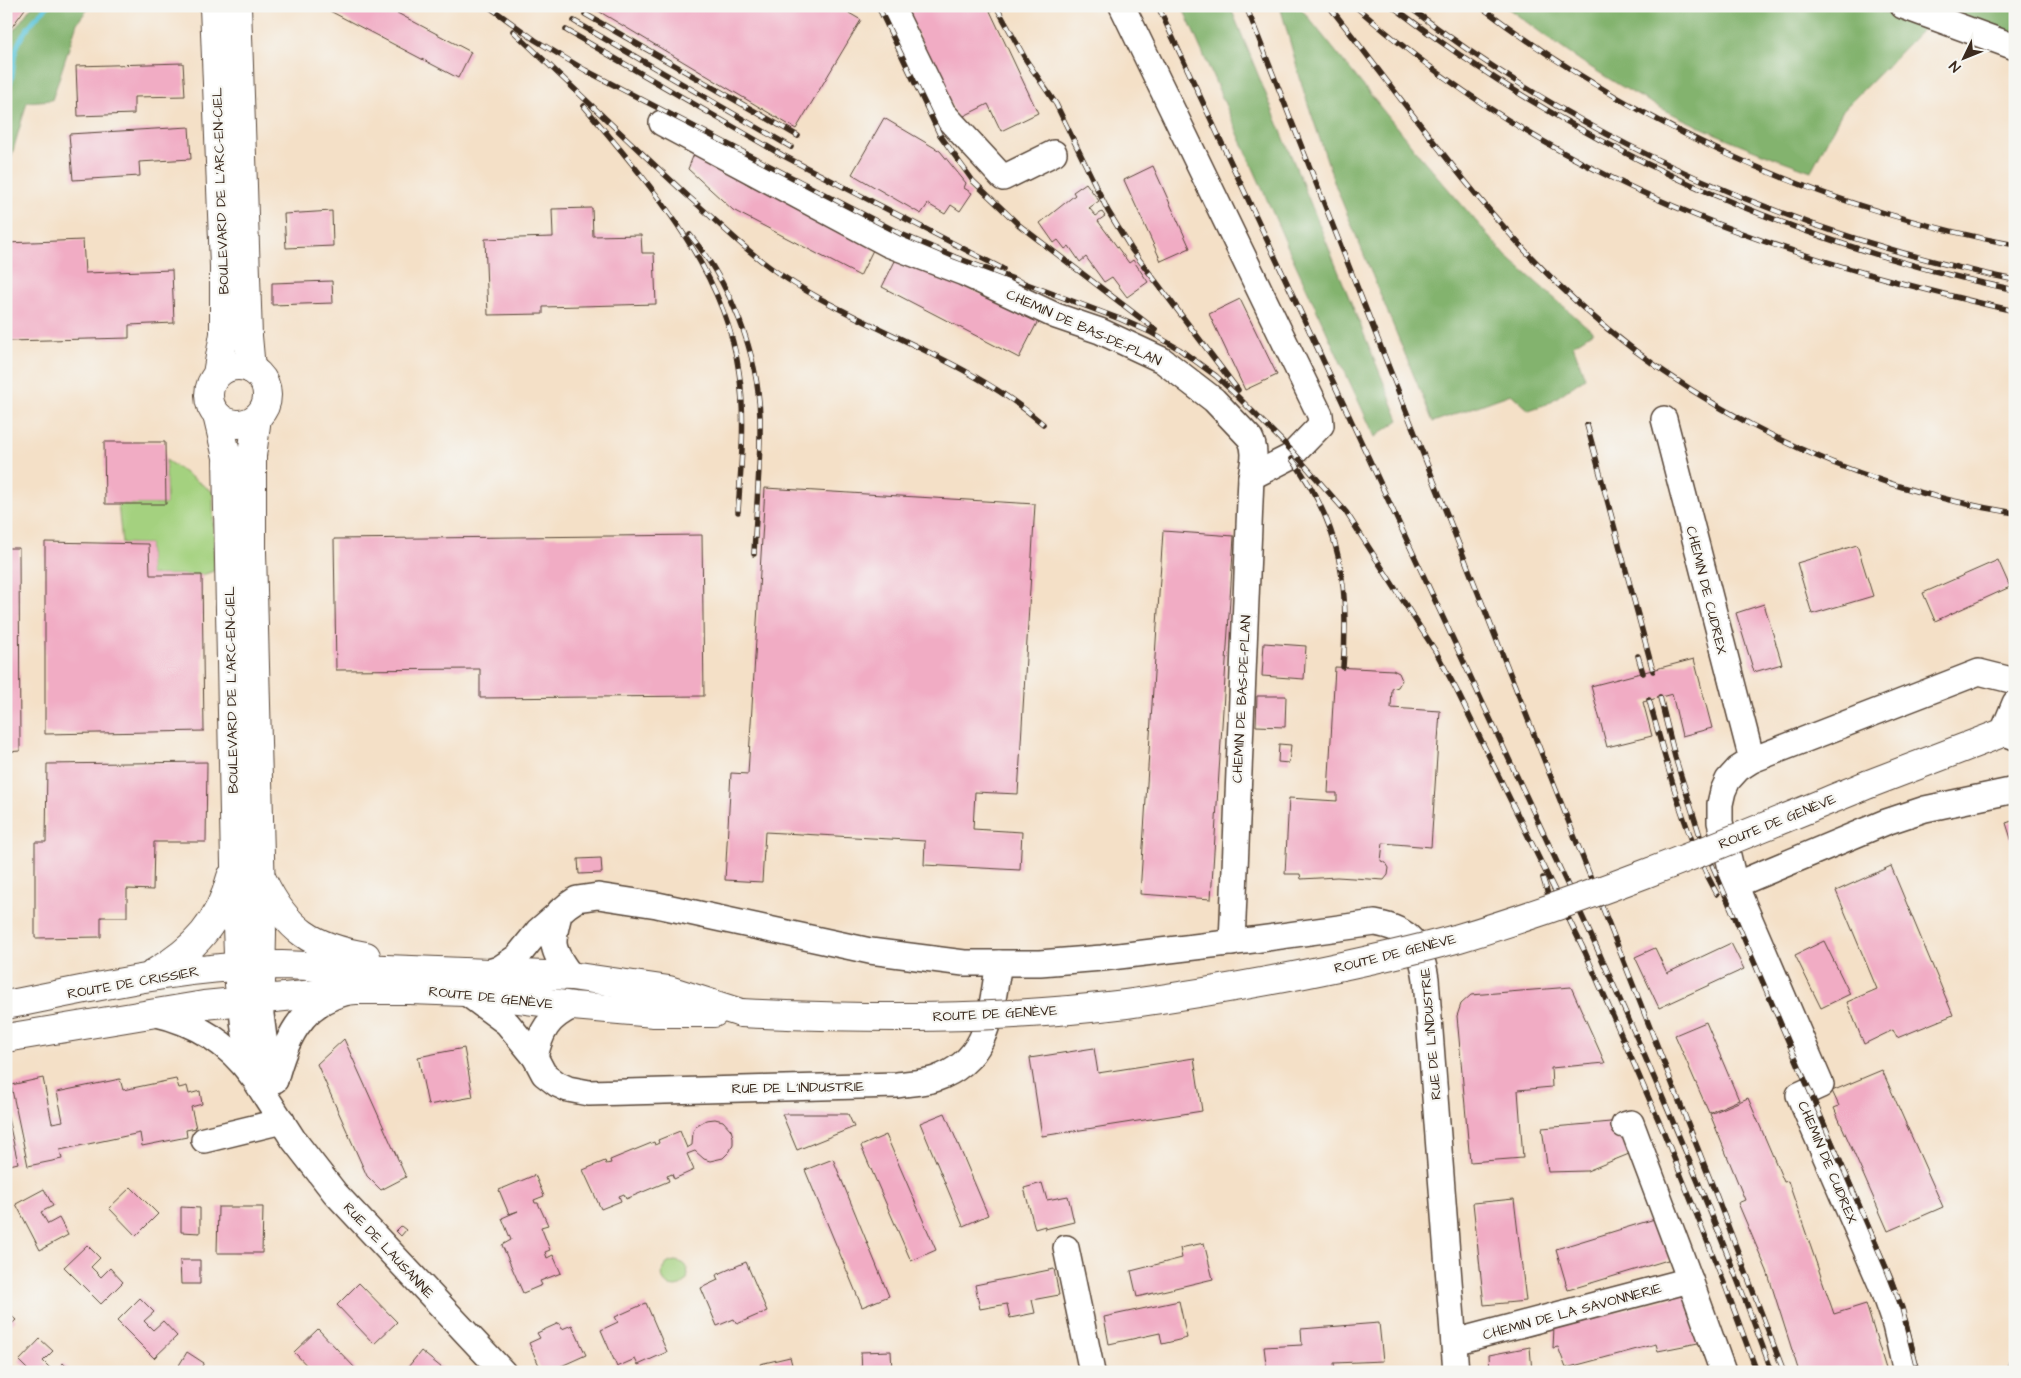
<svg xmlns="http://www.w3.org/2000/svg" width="2021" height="1378" viewBox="0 0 2021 1378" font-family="'Architects Daughter',sans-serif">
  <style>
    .green { fill: #a4d17f; stroke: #707e4e }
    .forest { fill: #83b36e; stroke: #5f6e46 }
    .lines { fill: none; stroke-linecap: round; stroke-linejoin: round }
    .stream { stroke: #5ec6db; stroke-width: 5 }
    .building { fill: #f1acc4 }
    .minor-casing { stroke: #574537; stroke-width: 28 }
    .major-casing { stroke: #574537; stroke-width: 30 }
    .minor { stroke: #fff; stroke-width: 25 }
    .major { stroke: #fff; stroke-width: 28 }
    .rail-casing { stroke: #3b2a1e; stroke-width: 5.5 }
    .rail { stroke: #f6f6f2; stroke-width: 4; stroke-dasharray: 11; stroke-linecap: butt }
    .major-bridge-casing { stroke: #574537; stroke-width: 30; stroke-linecap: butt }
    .major-bridge { stroke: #fff; stroke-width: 28 }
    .labels { text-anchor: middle; stroke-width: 4.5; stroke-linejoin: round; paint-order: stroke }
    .street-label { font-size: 14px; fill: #3b2a1e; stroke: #f6f6f2 }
  </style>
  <rect width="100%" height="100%" fill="#f6f6f2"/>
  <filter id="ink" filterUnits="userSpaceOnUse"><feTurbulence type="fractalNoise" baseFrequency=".02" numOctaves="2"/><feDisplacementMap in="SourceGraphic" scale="10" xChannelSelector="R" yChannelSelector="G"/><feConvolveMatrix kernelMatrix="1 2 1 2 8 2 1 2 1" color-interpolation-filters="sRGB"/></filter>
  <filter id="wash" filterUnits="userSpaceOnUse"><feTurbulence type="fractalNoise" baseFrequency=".0096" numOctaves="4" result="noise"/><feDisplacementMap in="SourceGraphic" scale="20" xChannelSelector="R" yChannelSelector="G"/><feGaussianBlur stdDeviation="1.12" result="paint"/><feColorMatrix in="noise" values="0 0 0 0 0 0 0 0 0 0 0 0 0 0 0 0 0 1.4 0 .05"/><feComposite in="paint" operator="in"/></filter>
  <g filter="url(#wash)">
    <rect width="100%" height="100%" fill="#f4e0c7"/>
    <g class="green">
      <polygon points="166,460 213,492 214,571 202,575 150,575 149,544 122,543 118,504 166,504"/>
      <circle cx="675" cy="1274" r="13"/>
    </g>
    <g class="forest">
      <polygon points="32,6 90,6 77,23 52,100 27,102 6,175 6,41"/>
      <polygon points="1182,6 1230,6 1399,420 1375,437 1290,252"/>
      <polygon points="1280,6 1299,6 1419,155 1506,256 1593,332 1573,345 1585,378 1547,404 1529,410 1511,394 1433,422 1336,187 1304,92"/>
      <path d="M 1505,6 L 1868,6 L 1925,27 L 1843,110 L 1811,171 C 1737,145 1661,113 1595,70 C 1564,51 1535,28 1505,6 Z"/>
      <polygon points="1937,6 2015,6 2015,34"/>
    </g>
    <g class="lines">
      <path class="stream" d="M 6,92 C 14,79 12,68 15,54 C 18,36 35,18 48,6"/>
    </g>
    <g id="blocks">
      <g class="building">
        <polygon points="6,6 27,6 6,35"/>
        <polygon points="332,6 384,6 471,52 458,78 330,11"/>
        <polygon points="590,6 837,6 861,20 796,129"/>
        <polygon points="904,6 993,6 995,9 990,11 1038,113 1001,131 988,104 958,119"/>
        <polygon points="183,63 185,96 134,97 134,114 78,116 76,66"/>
        <polygon points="884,118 940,151 966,183 964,188 972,193 960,211 951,205 945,214 928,204 921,214 852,174"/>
        <polygon points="189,127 191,159 139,162 140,176 73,180 69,134"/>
        <polygon points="696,149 743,173 744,182 752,187 755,182 875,246 860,276 733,210 688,169"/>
        <polygon points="1153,166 1190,248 1161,261 1124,180"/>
        <polygon points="1086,183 1099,201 1089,208 1096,216 1102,212 1105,216 1098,221 1129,263 1133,260 1148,282 1127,297 1112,277 1104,282 1086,257 1080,262 1069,246 1065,249 1058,240 1054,243 1040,223 1075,195 1073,192"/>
        <polygon points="592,208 593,236 641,235 642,253 654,253 656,304 543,307 543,314 488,315 485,239 553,237 552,209"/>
        <polygon points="332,211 333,246 286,248 284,214"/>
        <polygon points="83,240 85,273 172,270 174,323 129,325 129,338 8,341 6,243"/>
        <polygon points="901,259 1039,319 1019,358 882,287 895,261"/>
        <polygon points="332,281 333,303 272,305 272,283"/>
        <polygon points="1240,299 1277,375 1245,390 1209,314"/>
        <polygon points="104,442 165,442 166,504 105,504"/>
        <polygon points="765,488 1035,504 1018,794 975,792 973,829 1022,832 1020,870 924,865 925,841 765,832 762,882 725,880 731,773 748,774"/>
        <polygon points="1163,531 1234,536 1211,899 1140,894"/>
        <polygon points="702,535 704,696 480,698 480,669 336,670 334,539"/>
        <polygon points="45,542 149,544 150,575 202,575 204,731 45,734"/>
        <polygon points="1857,545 1873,596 1812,614 1797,563"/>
        <polygon points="6,548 19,548 20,751 6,752"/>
        <polygon points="1998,560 2010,587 1935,621 1923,593"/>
        <polygon points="1764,604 1782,664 1754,672 1736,613"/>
        <polygon points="1264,643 1306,646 1304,679 1262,676"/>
        <polygon points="1694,659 1712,728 1682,736 1672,694 1643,702 1652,736 1607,747 1591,686"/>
        <polygon points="1335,667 1393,670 1399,673 1402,680 1398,687 1392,689 1391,708 1440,711 1431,847 1383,843 1381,861 1386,863 1389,868 1388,875 1384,880 1337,877 1301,879 1300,874 1285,874 1289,798 1337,801 1337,793 1328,793"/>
        <polygon points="1257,696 1286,696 1285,727 1256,726"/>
        <polygon points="1279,744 1291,745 1289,763 1278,762"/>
        <polygon points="207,762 206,842 154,842 153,890 127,889 127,917 101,917 101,937 35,938 35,842 46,842 47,764"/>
        <polygon points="2015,820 2015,848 2014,848 2006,823"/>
        <polygon points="601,858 602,873 579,874 578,859"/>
        <polygon points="1891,866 1953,1015 1897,1038 1893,1030 1864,1044 1847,1002 1877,989 1836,891"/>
        <polygon points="1824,941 1850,994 1821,1008 1795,955"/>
        <polygon points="1731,943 1744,969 1659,1008 1635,957 1655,948 1667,973"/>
        <polygon points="1571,987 1605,1063 1551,1068 1552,1087 1518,1090 1523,1158 1470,1162 1457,1016 1461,1004 1471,995"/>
        <polygon points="1706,1022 1739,1100 1709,1113 1675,1035"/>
        <polygon points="344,1039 406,1177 381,1190 367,1176 317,1064"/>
        <polygon points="464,1048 473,1097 428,1105 418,1057"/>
        <polygon points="1094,1048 1098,1073 1194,1058 1202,1111 1042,1136 1030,1058"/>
        <polygon points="1882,1070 1943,1207 1888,1231 1834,1108 1839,1106 1832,1091"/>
        <polygon points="43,1078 52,1123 63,1121 57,1092 120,1079 123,1090 176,1079 179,1088 187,1086 189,1094 200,1091 202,1104 191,1107 196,1128 186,1130 187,1137 142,1146 140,1133 60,1150 62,1159 28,1166 11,1085"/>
        <polygon points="1748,1098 1784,1182 1788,1181 1834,1314 1866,1304 1887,1372 1799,1372 1767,1271 1738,1203 1745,1200 1710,1114"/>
        <polygon points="6,1109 18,1163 6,1166"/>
        <polygon points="945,1113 988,1215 963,1226 920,1123"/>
        <polygon points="782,1114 848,1114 854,1127 797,1150"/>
        <polygon points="715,1119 723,1121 731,1130 733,1137 733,1144 730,1151 723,1158 710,1161 704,1159 695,1151 687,1154 694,1170 674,1179 672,1174 667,1176 669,1181 626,1199 624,1194 619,1196 621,1201 601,1209 583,1170 605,1161 606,1164 611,1163 610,1160 654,1142 655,1145 659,1143 658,1140 680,1131 687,1148 692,1145 693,1131 697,1125 706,1120"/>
        <polygon points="1622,1121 1634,1152 1587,1171 1548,1172 1542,1128"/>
        <polygon points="886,1135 936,1250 911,1261 861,1146"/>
        <polygon points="833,1159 889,1296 862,1307 805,1170"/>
        <polygon points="535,1175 544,1196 534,1200 535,1203 538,1203 548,1225 541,1227 550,1250 545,1252 547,1258 553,1255 561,1273 540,1281 542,1285 523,1293 502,1245 511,1240 502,1218 518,1211 509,1214 499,1190"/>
        <polygon points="1042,1183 1047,1200 1068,1196 1074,1222 1045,1229 1045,1226 1035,1229 1024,1188"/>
        <polygon points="131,1187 158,1214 136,1236 109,1208"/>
        <polygon points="44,1189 53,1206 41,1212 48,1224 59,1218 68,1235 40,1250 16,1204"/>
        <polygon points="1514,1199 1526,1301 1484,1305 1473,1203"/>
        <polygon points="181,1207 200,1208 200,1233 181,1232"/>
        <polygon points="218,1207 263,1207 262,1253 217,1253"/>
        <polygon points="1658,1218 1671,1259 1568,1290 1556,1249"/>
        <polygon points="401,1226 406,1230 401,1236 396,1231"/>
        <polygon points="1204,1243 1213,1279 1137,1297 1131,1271 1182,1258 1180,1248"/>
        <polygon points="87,1245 100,1258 91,1267 101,1277 110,1268 123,1282 101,1304 64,1267"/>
        <polygon points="180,1260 200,1260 200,1284 181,1284"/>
        <polygon points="746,1262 767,1311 737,1324 734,1319 717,1326 701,1288 718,1280 716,1275"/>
        <polygon points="1054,1269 1059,1295 1032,1300 1035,1313 1010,1318 1007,1304 980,1309 975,1285"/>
        <polygon points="359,1283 397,1322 374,1344 337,1305"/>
        <polygon points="1684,1291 1703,1342 1658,1351 1656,1344 1566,1368 1558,1347 1553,1348 1554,1327 1672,1298"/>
        <polygon points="140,1298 154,1312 144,1321 153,1330 163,1321 177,1336 154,1358 117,1321"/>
        <polygon points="1179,1301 1187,1338 1162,1344 1160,1333 1109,1344 1104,1317"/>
        <polygon points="646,1303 667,1352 638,1365 635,1359 617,1367 601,1330 618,1322 615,1317"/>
        <polygon points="6,1311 16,1320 6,1329"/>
        <polygon points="559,1323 562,1329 572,1325 586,1355 548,1372 542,1372 529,1343 540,1338 537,1333"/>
        <polygon points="1379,1323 1383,1361 1334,1363 1335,1372 1267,1372 1264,1347 1302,1345 1301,1329"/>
        <polygon points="318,1329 356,1369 353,1372 313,1372 294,1352"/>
        <polygon points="40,1339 53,1351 43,1361 54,1372 30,1372 19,1361"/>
        <polygon points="1530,1347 1532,1372 1490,1372 1489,1355"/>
        <polygon points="421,1351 447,1372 404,1372"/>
        <polygon points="891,1351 892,1372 862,1372 861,1352"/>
        <polygon points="187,1352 204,1363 198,1372 175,1372"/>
        <polygon points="790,1357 794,1372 762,1372 760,1364"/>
        <polygon points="63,1363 72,1372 55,1372"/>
      </g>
    </g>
  </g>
  <g filter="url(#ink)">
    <use href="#blocks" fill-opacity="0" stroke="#574537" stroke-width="1"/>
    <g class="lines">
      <g class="minor-casing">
        <g id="minor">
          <polyline points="891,6 943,113 1003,178 1054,153"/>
          <polyline points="1122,6 1320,415 1321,425 1290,457 1251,477"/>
          <polyline points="1903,6 2015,47"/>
          <path d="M 662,123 L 888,244 L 964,273 L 1056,316 L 1100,331 L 1162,360 L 1214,400 L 1250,438 C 1257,451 1253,463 1251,477 L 1232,943"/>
          <polyline points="1664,419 1752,760"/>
          <polyline points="2015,703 2003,732 2015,737"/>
          <polyline points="1735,885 1886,822 1925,809 2015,790"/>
          <path d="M 560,911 C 551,944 550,948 571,976"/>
          <path d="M 489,972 L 499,969 L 517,957 L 538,931 L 568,905 L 577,899 L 598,896 L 657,905 L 870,951 L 964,963 L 1040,963 L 1102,958 L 1253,940 L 1375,923 C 1410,929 1421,944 1426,979 L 1456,1372"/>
          <path d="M 465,992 L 507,1023 L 535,1057 L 544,1074 L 557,1084 L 568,1089 L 589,1093 L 897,1085 C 909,1083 923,1083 935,1079 C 990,1060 990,1013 999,963"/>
          <polyline points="259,999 264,1038 275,1080"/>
          <polyline points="241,1001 244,1029 257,1083 293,1139 335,1193 503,1372"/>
          <path d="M 153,1013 C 194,1022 228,1042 253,1077"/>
          <path d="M 535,1057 C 541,1030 548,1018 573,1006"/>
          <path d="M 275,1080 C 285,1042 300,1004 344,993"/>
          <polyline points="1624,1125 1631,1123 1690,1280"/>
          <polyline points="204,1140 282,1121"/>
          <polyline points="1066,1248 1092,1372"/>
          <polyline points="1454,1342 1690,1280 1723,1372"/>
          <polyline points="1906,1372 1895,1325 1880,1282 1799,1095 1821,1085 1735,885 1720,822 1720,804 1723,791 1728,780 1738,769 1752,760 1979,672 2015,681"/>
        </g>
      </g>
      <g class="major-casing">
        <g id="major">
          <polyline points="214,6 224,266 224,334 217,374"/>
          <polyline points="237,6 248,336 251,369"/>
          <circle cx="238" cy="395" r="29"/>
          <polyline points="217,415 227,457 235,865 239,985"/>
          <polyline points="257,417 252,456 252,552 262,932 261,983"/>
          <polyline points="1869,784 2015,728"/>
          <path d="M 263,881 C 287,930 312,947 366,956"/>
          <path d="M 154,973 C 195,949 219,923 231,877"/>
          <path d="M 6,1005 C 97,987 189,965 282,965 L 571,976 L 669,990 L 741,1013"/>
          <polyline points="6,1038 204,1005 355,990 410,990 465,992 573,1006 654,1013 714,1013"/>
        </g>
      </g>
      <use href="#minor" class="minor"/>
      <use href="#major" class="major"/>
      <g class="rail-casing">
        <g id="rail">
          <polyline points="488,6 535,40 585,70 901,234 955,257 1120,319 1150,332 1179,349 1216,376 1233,392 1294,453 1346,512 1436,652 1456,689 1585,952 1664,1133 1726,1288 1757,1372"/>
          <polyline points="878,6 940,135 973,181 1019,225 1156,330"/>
          <polyline points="996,6 1026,60 1056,104 1108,211 1132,250 1238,390"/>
          <path d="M 1158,6 L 1596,946 C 1659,1086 1720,1228 1772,1372"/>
          <polyline points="1246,6 1715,1192 1784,1372"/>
          <path d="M 1329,6 C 1395,90 1458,179 1531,257 C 1659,393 1831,484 2015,513"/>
          <path d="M 1355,6 C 1518,149 1693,228 1901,283 C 1939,293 1977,303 2015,311"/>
          <path d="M 1392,6 C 1575,146 1789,243 2015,290"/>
          <path d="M 1408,6 C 1584,142 1797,236 2015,280"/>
          <path d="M 1480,6 C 1640,128 1817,207 2015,245"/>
          <polyline points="585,14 798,136"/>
          <polyline points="574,21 791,147"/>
          <polyline points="566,30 782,155 1003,269"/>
          <path d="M 513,31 C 572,86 630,143 689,197 C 719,223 748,253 781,275 C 865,331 966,357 1043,424"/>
          <path d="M 584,106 C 649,184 724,267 739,372 C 746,418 741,466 738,512"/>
          <path d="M 690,235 C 731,285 758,352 760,417 C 761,462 756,509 754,554"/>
          <polyline points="1587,425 1653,671"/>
          <path d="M 1292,459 C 1341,525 1350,587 1343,667"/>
          <polyline points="1638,656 1643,673"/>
          <polyline points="1660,697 1675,757 1701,839 1887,1270 1902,1308 1918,1372"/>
          <path d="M 1649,700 C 1668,766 1683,833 1717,894"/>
          <polyline points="1543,878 1549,898"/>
          <polyline points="2008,1372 2015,1351"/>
        </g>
      </g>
      <use href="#rail" class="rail"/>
      <g class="major-bridge-casing">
        <path id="major-bridge" d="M 741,1013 C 869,1019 999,1020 1126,1004 C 1184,996 1242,986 1299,975 C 1353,964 1406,953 1459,938 C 1599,896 1734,839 1869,784"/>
      </g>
      <use href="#major-bridge" class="major-bridge"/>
    </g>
  </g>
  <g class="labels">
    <g class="street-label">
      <text transform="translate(220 191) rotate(-92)" y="5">BOULEVARD DE L'ARC-EN-CIEL</text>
      <text transform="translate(1084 327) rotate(24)" y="5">CHEMIN DE BAS-DE-PLAN</text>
      <text transform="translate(1707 590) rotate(76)" y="5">CHEMIN DE CUDREX</text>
      <text transform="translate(231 690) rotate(-91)" y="5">BOULEVARD DE L'ARC-EN-CIEL</text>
      <text transform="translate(1241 699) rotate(-87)" y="5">CHEMIN DE BAS-DE-PLAN</text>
      <text transform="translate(1777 821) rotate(-22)" y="5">ROUTE DE GENÈVE</text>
      <text transform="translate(1395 953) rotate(-14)" y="5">ROUTE DE GENÈVE</text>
      <text transform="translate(133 982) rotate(-10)" y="5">ROUTE DE CRISSIER</text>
      <text transform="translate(491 997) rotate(6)" y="5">ROUTE DE GENÈVE</text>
      <text transform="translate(995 1013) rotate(-3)" y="5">ROUTE DE GENÈVE</text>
      <text transform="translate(1430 1034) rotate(-95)" y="5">RUE DE L'INDUSTRIE</text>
      <text transform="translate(798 1087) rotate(-1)" y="5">RUE DE L'INDUSTRIE</text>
      <text transform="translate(1828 1162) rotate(67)" y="5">CHEMIN DE CUDREX</text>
      <text transform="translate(389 1250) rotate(47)" y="5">RUE DE LAUSANNE</text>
      <text transform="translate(1572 1311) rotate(-15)" y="5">CHEMIN DE LA SAVONNERIE</text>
    </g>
  </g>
  <rect width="2021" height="1378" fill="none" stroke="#f6f6f2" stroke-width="25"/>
  <g transform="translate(1964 58) rotate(227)" stroke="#f6f6f2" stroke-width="4" paint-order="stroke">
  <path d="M0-4L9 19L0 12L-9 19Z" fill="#3b2a1e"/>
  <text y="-8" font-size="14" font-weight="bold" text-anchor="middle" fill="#3b2a1e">N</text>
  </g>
</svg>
